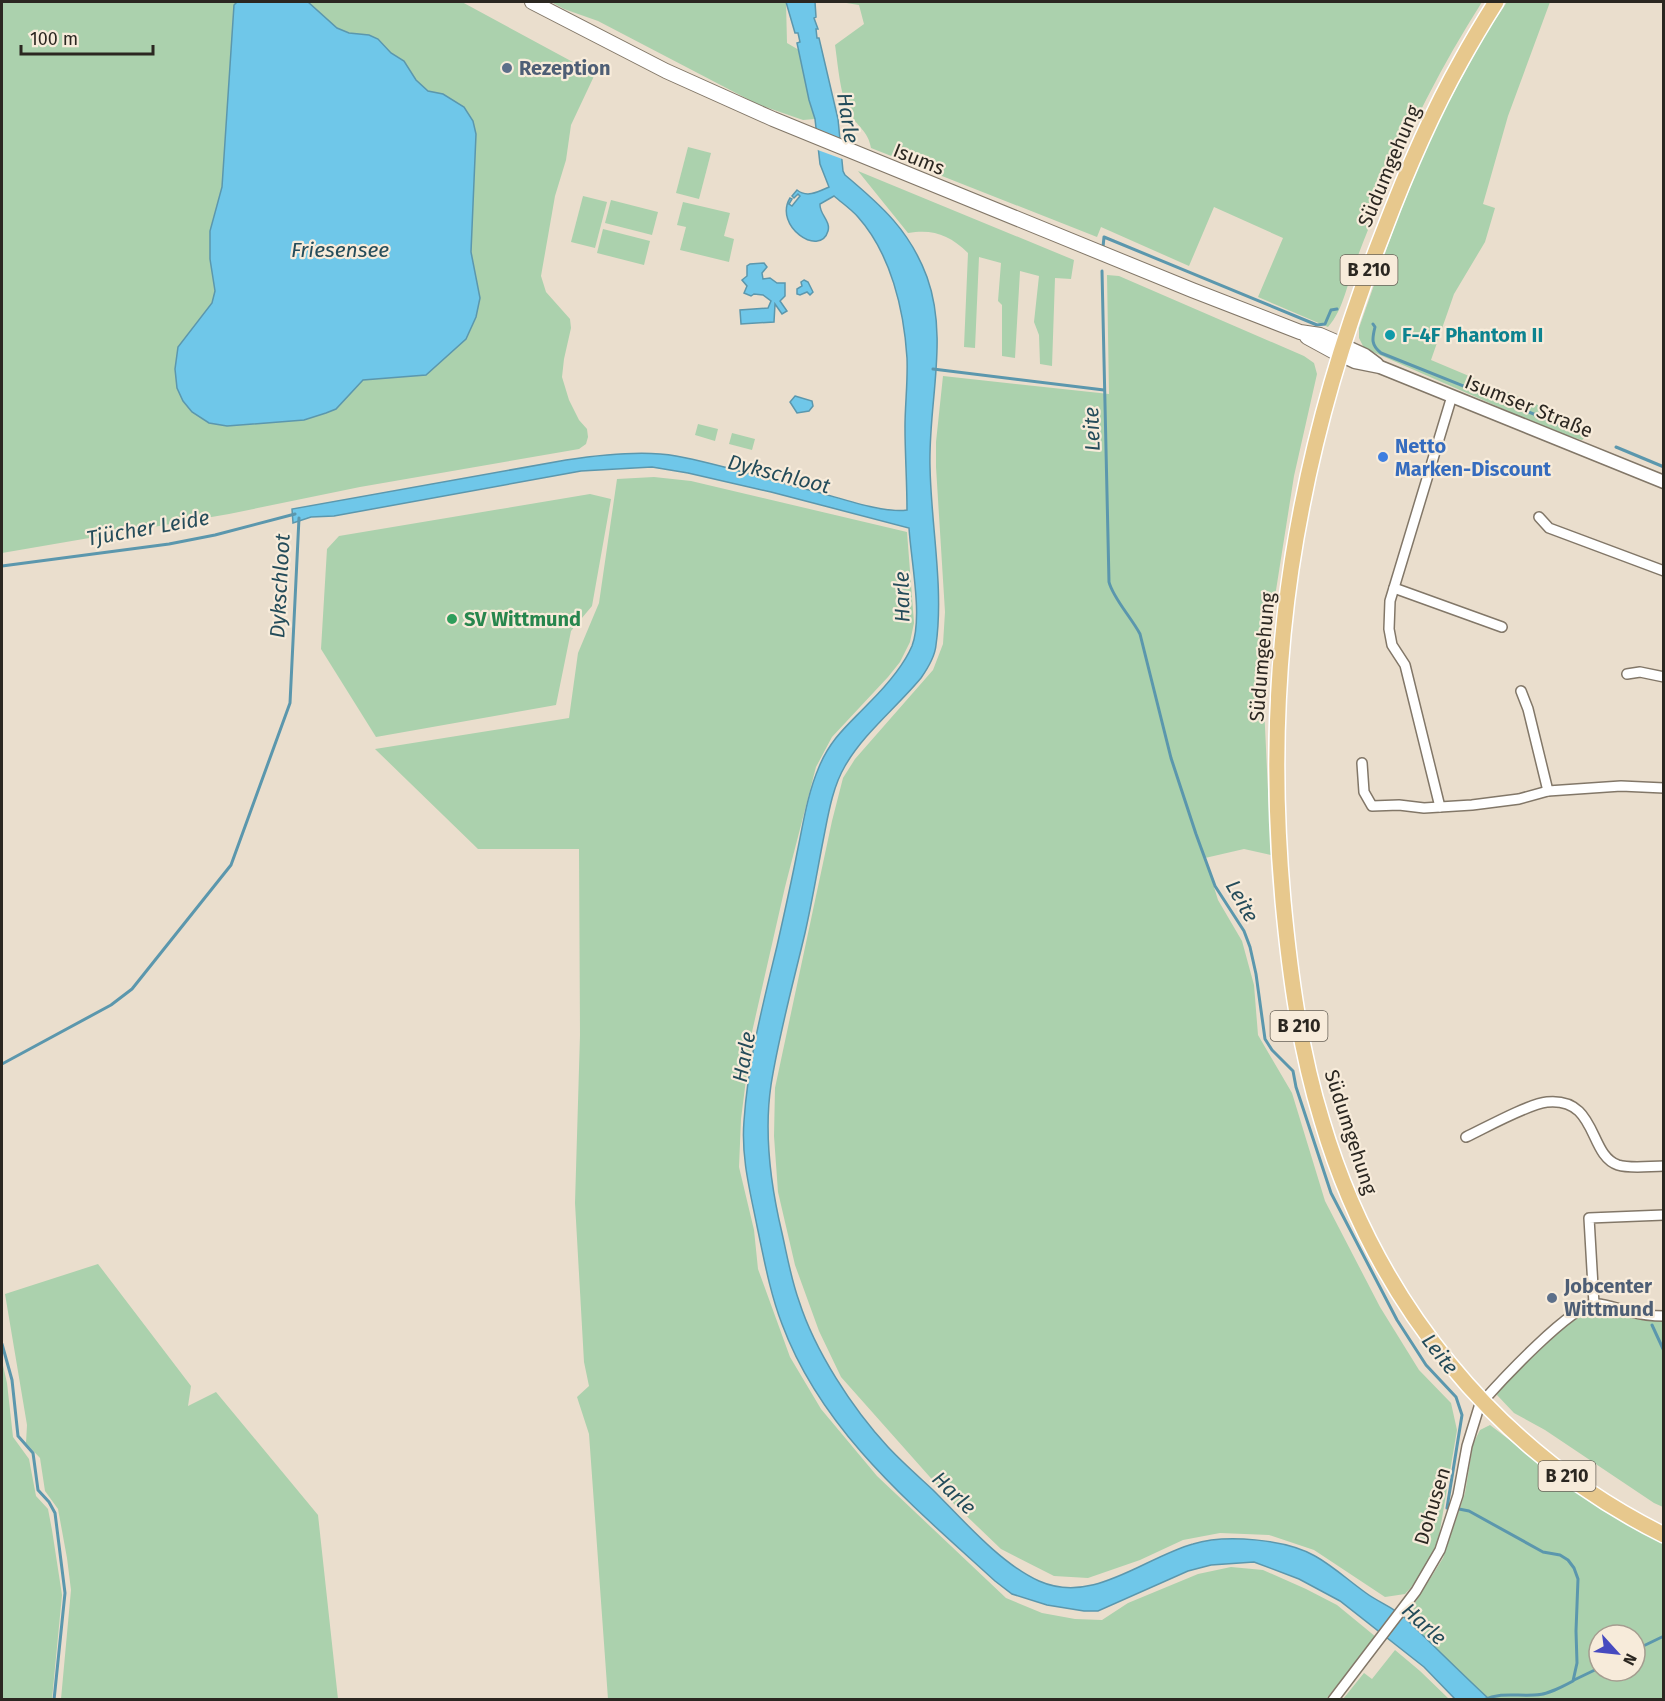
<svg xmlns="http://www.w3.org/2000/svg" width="1665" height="1701" viewBox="0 0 1665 1701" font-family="'Fira Sans',sans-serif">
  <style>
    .green { fill: #abd1ad; fill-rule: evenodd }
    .water { fill: #6fc7e9; stroke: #5b97ad; stroke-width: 1.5 }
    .pier { fill: #eadecd }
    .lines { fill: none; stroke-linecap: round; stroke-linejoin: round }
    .stream { stroke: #5b97ad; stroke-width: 3 }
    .minor-casing { stroke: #827768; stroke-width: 12 }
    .tertiary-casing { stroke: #827768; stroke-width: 15 }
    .secondary-casing { stroke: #827768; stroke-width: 16 }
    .primary-casing { stroke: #fff; stroke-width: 18 }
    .minor { stroke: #fff; stroke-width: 9 }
    .tertiary { stroke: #fff; stroke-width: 12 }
    .secondary { stroke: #fff; stroke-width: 14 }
    .primary { stroke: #e7c88d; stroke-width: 15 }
    .service-dot { fill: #5c6f8a; stroke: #f7ebda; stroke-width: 2 }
    .culture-dot { fill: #0f9aa8; stroke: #f7ebda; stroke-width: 2 }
    .shop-dot { fill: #3f7fe0; stroke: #f7ebda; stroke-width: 2 }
    .leisure-dot { fill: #2e9e5b; stroke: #f7ebda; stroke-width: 2 }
    .labels { text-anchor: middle; stroke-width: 4.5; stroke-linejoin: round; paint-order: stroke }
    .shield { fill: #f7ebda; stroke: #686258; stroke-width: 1.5 }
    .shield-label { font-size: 18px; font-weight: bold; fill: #2b2721 }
    .service-label { font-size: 20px; font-weight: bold; fill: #4e5e75; stroke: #f7ebda; text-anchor: start }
    .street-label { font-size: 20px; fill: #2b2721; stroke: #f7ebda }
    .culture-label { font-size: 20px; font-weight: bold; fill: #0d838f; stroke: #f7ebda; text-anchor: start }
    .shop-label { font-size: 20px; font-weight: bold; fill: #366cbe; stroke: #f7ebda; text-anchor: start }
    .leisure-label { font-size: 20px; font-weight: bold; fill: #27864d; stroke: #f7ebda; text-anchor: start }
    .water-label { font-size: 21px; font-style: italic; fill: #244c5a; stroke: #f7ebda }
  </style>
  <rect width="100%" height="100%" fill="#eadecd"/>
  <g class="green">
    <polygon points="2,2 462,2 595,74 571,125 566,160 555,196 541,276 546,292 570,319 571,328 564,359 562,377 569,400 579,420 587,429 588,437 586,444 579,449 360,487 229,514 2,553"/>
    <polygon points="551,2 786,2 787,43 799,50 809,100 815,119 803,120 757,104 598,21 564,9"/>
    <path d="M 840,2 L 1482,2 C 1443,63 1409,130 1381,197 C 1373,218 1364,239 1356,261 C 1347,283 1344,309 1328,327 L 1258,297 L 1283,238 L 1214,207 L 1189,266 L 1101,227 L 1097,237 L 871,148 C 868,130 857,127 849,112 C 840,94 838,65 835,45 L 864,24 L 859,5 Z"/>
    <polygon points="1507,2 1550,2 1508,116 1483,204 1495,208 1485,242 1454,294 1431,360 1564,416 1564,419 1593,431 1582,440 1556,432 1364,348 1359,338 1359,328 1395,225 1433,131 1485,35"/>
    <polygon points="688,147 711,153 699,199 676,193"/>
    <path d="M 858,171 L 1074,260 L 1071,279 L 1055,278 L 1052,366 L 1040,364 L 1039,335 L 1034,322 L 1039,276 L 1020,271 L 1015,358 L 1002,356 L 1002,305 L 998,301 L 1001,263 L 979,257 L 975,348 L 964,347 L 968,253 C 949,235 934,229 908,233 Z"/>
    <polygon points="583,196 607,202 595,248 571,242"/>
    <polygon points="611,200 658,212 652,235 605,223"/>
    <polygon points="683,202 730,213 724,236 734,239 729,262 680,250 686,227 677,225"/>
    <polygon points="603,229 650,241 644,265 597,253"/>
    <polygon points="1107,275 1119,276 1304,356 1314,363 1317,374 1294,476 1268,641 1264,706 1271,855 1244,849 1205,858 1218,900 1242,941 1254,985 1258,1035 1292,1093 1325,1201 1380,1307 1419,1370 1451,1403 1457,1430 1438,1542 1423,1574 1405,1594 1385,1597 1314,1550 1269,1535 1220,1533 1183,1540 1140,1560 1088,1578 1054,1576 1001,1549 953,1503 841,1377 819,1331 795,1265 778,1192 774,1136 775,1088 832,821 843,778 855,759 933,670 943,644 945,612 936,467 936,442 943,376 1109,394"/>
    <polygon points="698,424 718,429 715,441 695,435"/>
    <polygon points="732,433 755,439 752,450 729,444"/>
    <polygon points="654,477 691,481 907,532 914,623 910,642 900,662 888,677 832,737 816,767 785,887 752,1032 741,1119 739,1167 754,1230 758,1269 790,1357 821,1409 877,1476 1006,1598 1042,1613 1075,1619 1102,1620 1128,1603 1198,1574 1231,1567 1263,1570 1306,1589 1337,1605 1376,1637 1326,1699 608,1699 589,1434 577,1397 589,1386 584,1362 575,1203 580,1035 579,849 478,849 375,749 569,718 578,653 599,603 617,479"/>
    <polygon points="590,494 611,499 592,606 571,631 556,705 376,737 321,649 327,549 339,536"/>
    <polygon points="98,1264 191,1386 188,1406 216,1392 318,1515 338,1699 61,1699 71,1590 67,1558 58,1509 45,1491 40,1458 26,1443 27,1425 5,1294"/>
    <polygon points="1597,1310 1647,1321 1663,1321 1663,1507 1654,1503 1545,1430 1514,1413 1497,1395 1499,1389 1573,1319 1586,1312"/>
    <polygon points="2,1361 7,1383 13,1437 29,1459 36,1496 48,1509 52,1530 62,1595 52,1699 2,1699"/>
    <path d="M 1490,1425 L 1558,1477 L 1663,1541 L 1663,1699 L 1489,1699 L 1405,1619 L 1443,1558 L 1465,1493 L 1473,1444 L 1480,1430 ZM 1599,1635 L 1635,1635 L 1635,1671 L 1599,1671 Z"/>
    <polygon points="1395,1650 1420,1671 1449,1699 1343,1699 1364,1673 1372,1679"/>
  </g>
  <g class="water">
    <polygon points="237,2 308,2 337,28 349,33 369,35 378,39 391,53 404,61 416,80 428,91 443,94 464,107 473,121 476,134 471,252 480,298 476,317 466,339 426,375 363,380 336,409 326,413 304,420 227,426 209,423 192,412 183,401 177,388 175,369 178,347 212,303 215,291 210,259 210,231 222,187 234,5"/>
    <path d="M 786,2 L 815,2 L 816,17 L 814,18 L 818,29 L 816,29 L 817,38 L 819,38 L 838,119 L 843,171 L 845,175 C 882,206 910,231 927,277 C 949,338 928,404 930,467 C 931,525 944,588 936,645 C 935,657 928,668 921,678 C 897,707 864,733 845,766 C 832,788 828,816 823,841 C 817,872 812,902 805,933 C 793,984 779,1034 771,1085 C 764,1132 771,1187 782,1233 C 787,1255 791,1279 799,1301 C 815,1351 852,1408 888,1447 C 902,1462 918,1476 933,1490 C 963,1520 1001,1564 1039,1581 C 1093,1605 1143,1558 1193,1544 C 1225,1534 1286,1539 1315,1556 C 1333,1566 1349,1581 1366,1593 C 1378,1602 1393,1607 1405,1618 C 1433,1645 1461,1673 1489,1699 L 1455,1699 L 1424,1667 L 1340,1601 L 1299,1579 L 1254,1562 L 1211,1565 L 1188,1571 L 1098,1611 L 1084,1611 L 1047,1605 L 1012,1594 L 995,1581 C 913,1506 822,1432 782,1324 C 770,1293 764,1259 757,1226 C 750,1191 741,1157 744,1121 C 748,1061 763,1004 777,946 C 784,915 791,884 797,853 C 803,825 807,795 819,767 C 831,738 848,725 869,703 C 885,687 903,667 912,646 C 923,617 911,561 909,528 L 771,492 L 688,473 L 652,467 L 581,471 L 334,516 L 311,517 L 293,523 L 292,509 L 566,460 C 599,455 644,450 676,456 C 720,464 766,479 809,490 C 835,496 883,514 907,510 C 907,482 905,454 905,427 C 905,404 908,381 907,358 C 904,310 891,254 858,217 C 851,209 842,203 834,196 L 820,204 C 819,214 831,221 828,231 C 820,258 773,226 790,198 L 792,199 L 789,204 L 792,206 L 800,196 L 798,194 L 794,198 L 792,196 L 797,190 C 807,198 818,192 829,187 L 820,164 L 815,119 L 809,100 L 797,43 L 800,42 L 798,33 L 795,33 Z"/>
    <polygon points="764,263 767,267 762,273 763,279 770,278 777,283 785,283 785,296 780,301 787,311 782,314 775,304 774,322 741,324 740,310 768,308 771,301 763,295 754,294 751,296 744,293 747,286 742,280 747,276 747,266 750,264"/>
    <polygon points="804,280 808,282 813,292 810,295 807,292 800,295 797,294 797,289 802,286 801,282"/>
    <polygon points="795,396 812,401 813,406 809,411 797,413 790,402"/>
  </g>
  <polygon class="pier" points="813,128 843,140 845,160 815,149"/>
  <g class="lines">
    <g class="stream">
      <polyline points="1103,247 1104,237 1317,325 1325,324 1331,310 1337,309"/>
      <path d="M 1102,271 L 1109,582 C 1113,598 1131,617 1140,634 L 1171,758 L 1196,834 L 1215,886 L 1244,931 L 1250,947 L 1256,974 L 1265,1039 L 1272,1050 L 1293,1071 L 1296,1087 L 1331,1193 L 1397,1320 L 1426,1365 L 1456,1397 L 1462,1415 L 1447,1508 L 1450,1508"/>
      <path d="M 1373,324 L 1375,327 C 1372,339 1371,345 1381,353 L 1581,433"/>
      <polyline points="933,369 1104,390"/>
      <polyline points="1616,447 1664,467"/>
      <polyline points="2,566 169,544 215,535 295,514"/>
      <polyline points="2,1064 111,1005 132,989 231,865 290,703 299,518"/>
      <polyline points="1652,1325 1664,1351"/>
      <polyline points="2,1344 12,1380 18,1436 33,1453 38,1490 49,1502 55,1513 65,1593 54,1700"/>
      <path d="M 1459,1509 L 1469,1511 L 1543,1552 L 1560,1555 L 1568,1560 L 1574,1568 L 1578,1579 L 1576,1631 L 1577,1663 L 1573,1681 C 1562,1687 1547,1695 1534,1695 C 1515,1696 1501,1692 1483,1700"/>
      <polyline points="1635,1650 1664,1636"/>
      <polyline points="1574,1680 1599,1668"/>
    </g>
    <g class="minor-casing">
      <g id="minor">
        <polyline points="1539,517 1549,528 1664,571"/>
        <polyline points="1394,588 1502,627"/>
        <polyline points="1627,674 1640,672 1664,677"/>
        <polyline points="1521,691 1528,709 1548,791"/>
        <polyline points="1362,763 1364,792 1372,806 1399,805 1424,808 1472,805 1519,799 1548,791 1621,786 1664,788"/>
        <polyline points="1440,807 1405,665 1392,645 1389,629 1390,601 1452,396"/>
        <path d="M 1466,1137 C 1485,1128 1528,1104 1547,1102 C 1598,1097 1588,1155 1618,1165 C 1631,1169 1650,1166 1664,1166"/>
        <polyline points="1594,1304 1589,1218 1664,1215"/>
        <path d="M 1333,1700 L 1416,1591 L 1440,1550 L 1458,1495 L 1467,1446 L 1479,1407 L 1483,1401 C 1500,1382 1571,1305 1595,1304 C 1606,1303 1620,1310 1631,1312 C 1642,1315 1653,1316 1664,1316"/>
      </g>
    </g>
    <g class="tertiary-casing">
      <g id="tertiary">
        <polyline points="1343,345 1365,355 1377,364"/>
        <polyline points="1340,355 1355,362 1380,367 1664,482"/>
      </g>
    </g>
    <g class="secondary-casing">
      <g id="secondary">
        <polyline points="532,2 666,71 773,119 1192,290 1300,332 1320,335 1343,345"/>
        <polyline points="1307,337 1340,355"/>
      </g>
    </g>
    <g class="primary-casing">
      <path id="primary" d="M 1496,2 C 1484,21 1472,41 1461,61 C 1430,116 1405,175 1383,233 C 1348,322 1320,413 1302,506 C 1276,636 1271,769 1283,901 C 1290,975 1300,1050 1322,1121 C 1375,1300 1495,1451 1664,1535"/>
    </g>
    <use href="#minor" class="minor"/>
    <use href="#tertiary" class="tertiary"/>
    <use href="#secondary" class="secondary"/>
    <use href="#primary" class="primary"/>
  </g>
  <g class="service-dot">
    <circle cx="507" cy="68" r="6"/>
    <circle cx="1552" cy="1298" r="6"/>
  </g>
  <circle class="culture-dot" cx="1390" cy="335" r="6"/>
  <circle class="shop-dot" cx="1383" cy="457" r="6"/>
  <circle class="leisure-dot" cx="452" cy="619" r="6"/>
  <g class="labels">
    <g class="shield">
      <rect x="1340.5" y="255" width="57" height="30" rx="4.5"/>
      <rect x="1270.5" y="1011" width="57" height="30" rx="4.5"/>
      <rect x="1538.5" y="1461" width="57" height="30" rx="4.5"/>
    </g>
    <g class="shield-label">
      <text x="1369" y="276">B 210</text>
      <text x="1299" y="1032">B 210</text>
      <text x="1567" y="1482">B 210</text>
    </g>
    <g class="service-label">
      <text x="519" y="75">Rezeption</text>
      <text x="1564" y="1293">Jobcenter<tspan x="1564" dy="23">Wittmund</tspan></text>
    </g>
    <g class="street-label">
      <text transform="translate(919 159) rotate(22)" y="7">Isums</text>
      <text transform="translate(1389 166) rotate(-67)" y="7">Südumgehung</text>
      <text transform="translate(1529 406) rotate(22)" y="7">Isumser Straße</text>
      <text transform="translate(1262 657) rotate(-85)" y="7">Südumgehung</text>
      <text transform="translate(1351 1132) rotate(72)" y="7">Südumgehung</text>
      <text transform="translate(1432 1506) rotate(-73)" y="7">Dohusen</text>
    </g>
    <g class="culture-label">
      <text x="1402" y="342">F-4F Phantom II</text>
    </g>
    <g class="shop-label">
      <text x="1395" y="453">Netto<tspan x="1395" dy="23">Marken-Discount</tspan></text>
    </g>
    <g class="leisure-label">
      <text x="464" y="626">SV Wittmund</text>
    </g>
    <g class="water-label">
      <text transform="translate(848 118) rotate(81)" y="7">Harle</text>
      <text x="340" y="257">Friesensee</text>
      <text transform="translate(1092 429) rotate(-92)" y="7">Leite</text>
      <text transform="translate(779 474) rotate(14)" y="7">Dykschloot</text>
      <text transform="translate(148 528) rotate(-10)" y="7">Tjücher Leide</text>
      <text transform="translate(280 586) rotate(-87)" y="7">Dykschloot</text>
      <text transform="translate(902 597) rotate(-91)" y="7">Harle</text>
      <text transform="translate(1242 901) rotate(61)" y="7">Leite</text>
      <text transform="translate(744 1057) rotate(-80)" y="7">Harle</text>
      <text transform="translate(1440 1354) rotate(52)" y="7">Leite</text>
      <text transform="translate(954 1493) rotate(44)" y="7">Harle</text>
      <text transform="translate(1424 1624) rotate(42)" y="7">Harle</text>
    </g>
  </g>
  <rect width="1665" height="1701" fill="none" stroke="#2b2721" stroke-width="6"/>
  <g transform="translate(1617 1653) rotate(117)"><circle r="28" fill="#f7ebda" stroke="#a59d90" stroke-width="1.5"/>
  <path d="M0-4.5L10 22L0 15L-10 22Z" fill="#464abf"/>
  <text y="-9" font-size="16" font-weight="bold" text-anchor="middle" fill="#2b2721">N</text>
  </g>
  <path d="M21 45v9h132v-9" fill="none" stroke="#2b2721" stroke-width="3"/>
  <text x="30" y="45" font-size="18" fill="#2b2721" stroke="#f7ebda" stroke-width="4.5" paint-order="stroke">100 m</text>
</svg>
